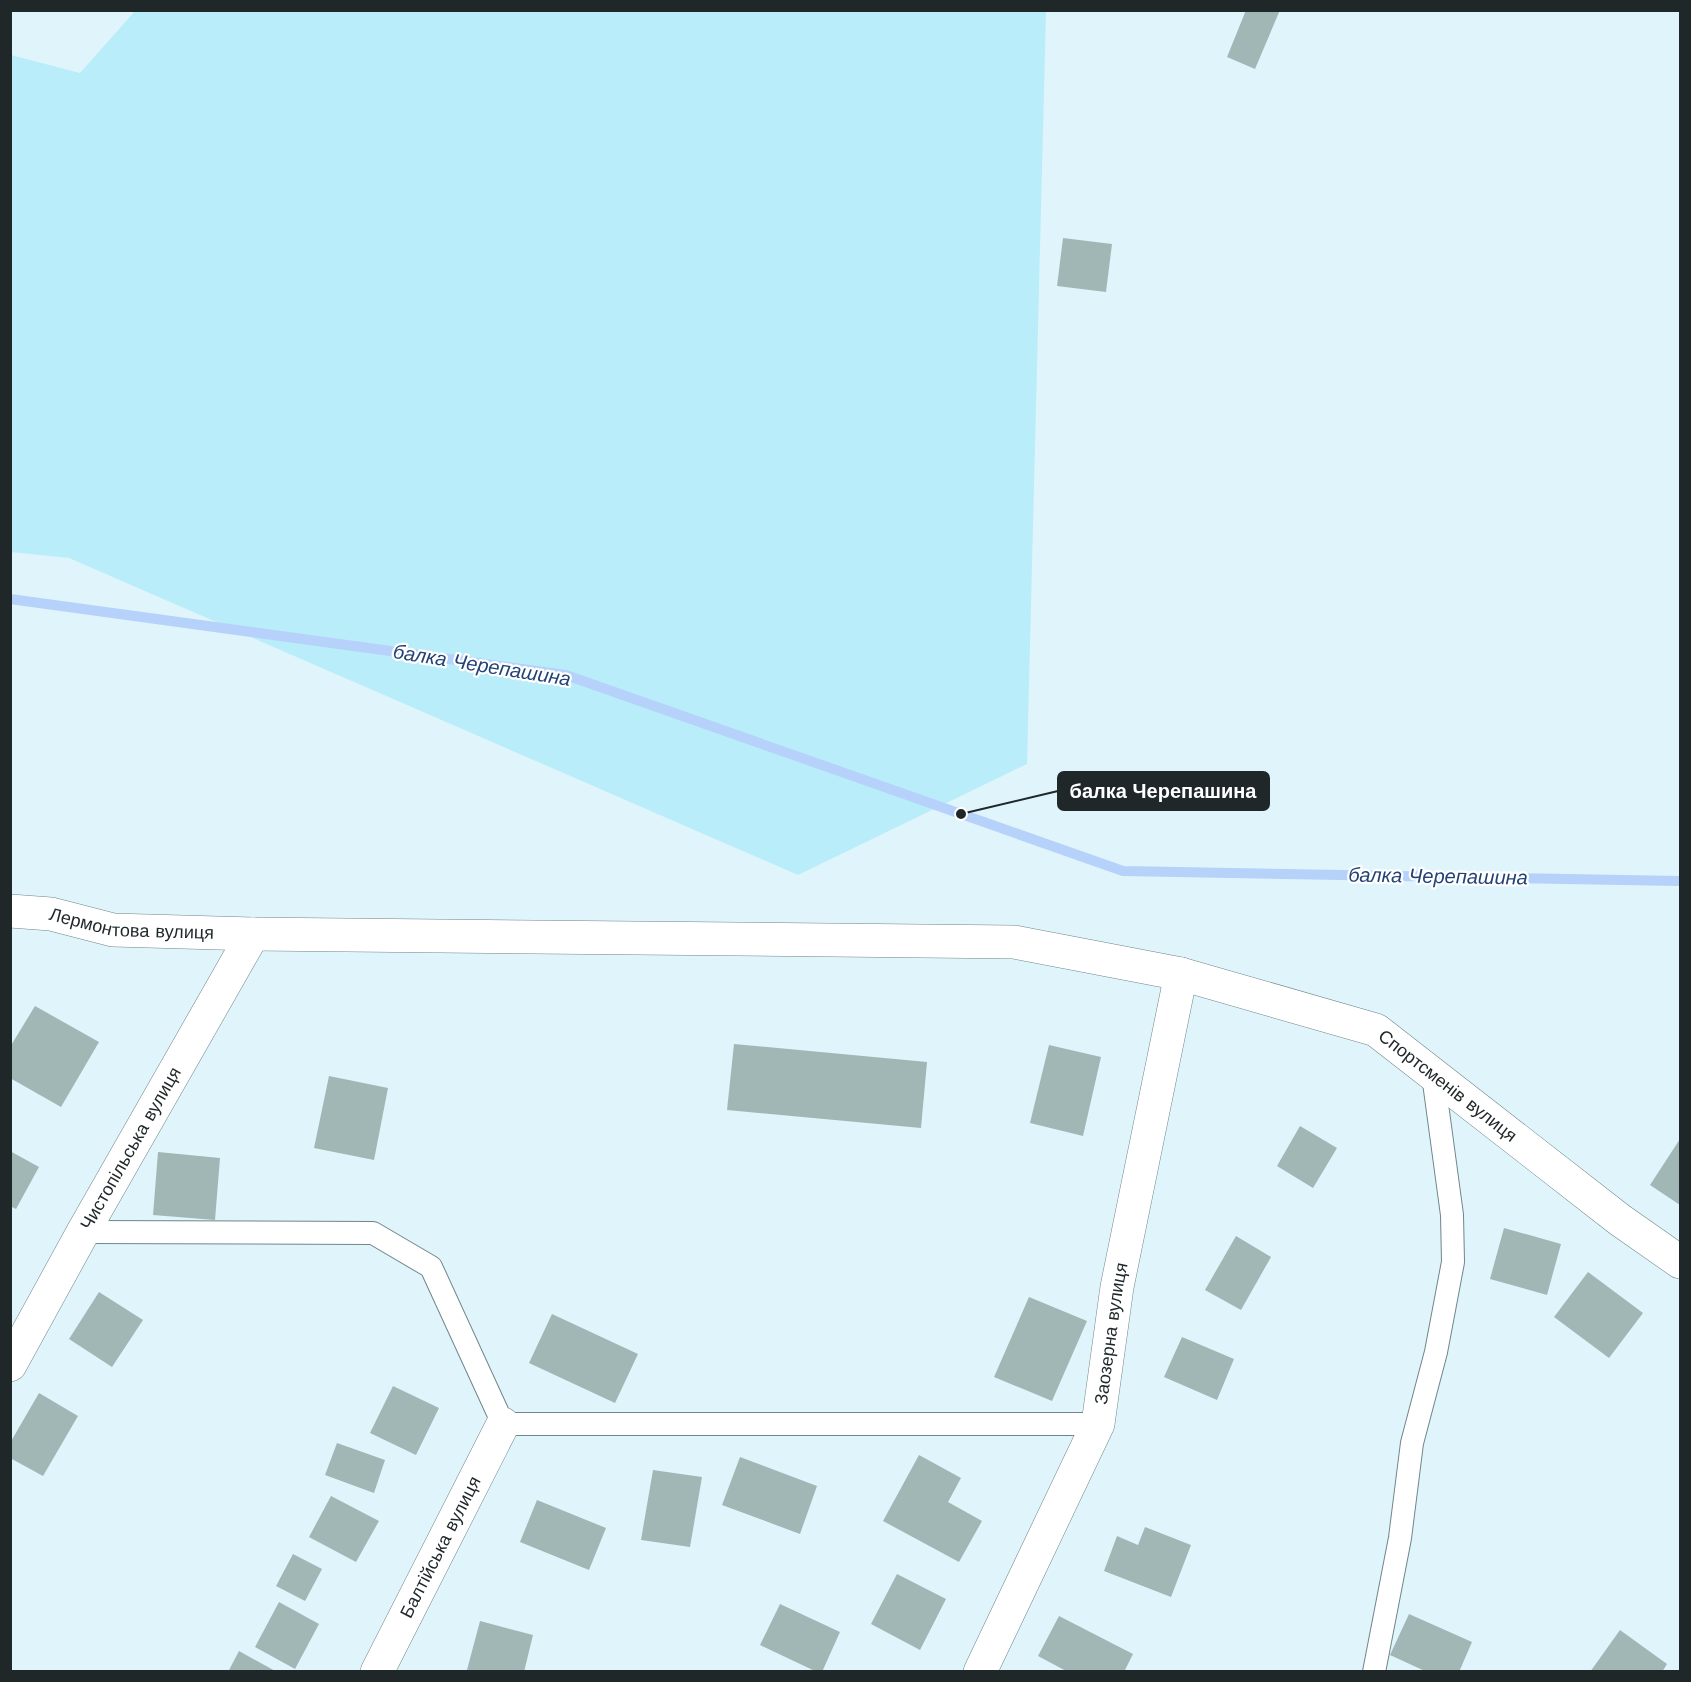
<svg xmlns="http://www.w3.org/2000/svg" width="1691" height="1682" viewBox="0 0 1691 1682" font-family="'Work Sans',sans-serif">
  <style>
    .green { fill: #baedfa }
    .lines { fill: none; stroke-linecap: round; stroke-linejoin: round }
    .stream { stroke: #b6d1fa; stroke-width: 10 }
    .building { fill: #a1b7b6 }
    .service-casing { stroke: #71858a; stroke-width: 24 }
    .minor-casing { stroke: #71858a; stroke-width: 34 }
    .service { stroke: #fff; stroke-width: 22 }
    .minor { stroke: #fff; stroke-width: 33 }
    .labels { text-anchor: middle; stroke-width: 4.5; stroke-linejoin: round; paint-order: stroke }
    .street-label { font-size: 18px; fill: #1f2729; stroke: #fff }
    .water-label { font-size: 20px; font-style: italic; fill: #234376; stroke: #fff }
    .leader { fill: none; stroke: #1f2729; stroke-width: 2 }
    .callout-dot { fill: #1f2729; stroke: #fff; stroke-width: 2 }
    .callout { fill: #1f2729; stroke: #1f2729; stroke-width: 2 }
    .callout-label { font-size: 20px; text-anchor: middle; font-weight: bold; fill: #fff }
  </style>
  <rect width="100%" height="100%" fill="#dff5fb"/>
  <polygon class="green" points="135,11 1046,11 1027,764 798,875 69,558 11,552 11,55 80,73"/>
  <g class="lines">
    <polyline class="stream" points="10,599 566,675 1123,871 1680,881"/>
  </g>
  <g class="building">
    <polygon points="1246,10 1280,10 1255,69 1227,57"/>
    <polygon points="1063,238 1112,244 1106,292 1057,286"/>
    <polygon points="35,1006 99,1042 61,1107 10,1078 10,1047"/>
    <polygon points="734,1044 927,1062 921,1128 727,1110"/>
    <polygon points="1049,1045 1101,1057 1083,1136 1030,1123"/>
    <polygon points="329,1076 388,1088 374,1160 314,1148"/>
    <polygon points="1300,1126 1337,1148 1313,1188 1277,1166"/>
    <polygon points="1680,1139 1680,1205 1650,1185"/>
    <polygon points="10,1151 39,1167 16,1209 10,1206"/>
    <polygon points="158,1152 220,1158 215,1220 153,1215"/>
    <polygon points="1504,1228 1561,1244 1547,1295 1490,1279"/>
    <polygon points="1236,1236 1271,1257 1241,1310 1205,1290"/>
    <polygon points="1588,1272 1643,1313 1609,1358 1554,1317"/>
    <polygon points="99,1292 143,1320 112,1367 69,1339"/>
    <polygon points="1029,1297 1087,1321 1052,1401 994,1377"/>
    <polygon points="552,1314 638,1354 615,1403 529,1363"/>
    <polygon points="1182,1337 1234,1359 1217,1400 1164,1377"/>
    <polygon points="393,1386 439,1408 416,1455 370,1433"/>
    <polygon points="39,1393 78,1416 43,1476 10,1458 10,1443"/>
    <polygon points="337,1443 385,1460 374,1493 325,1475"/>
    <polygon points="919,1455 961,1478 948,1502 982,1521 959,1562 883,1521"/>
    <polygon points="740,1457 817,1486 800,1534 722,1505"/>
    <polygon points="653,1470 702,1477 690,1547 641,1540"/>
    <polygon points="331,1496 379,1521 356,1562 309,1537"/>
    <polygon points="537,1500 606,1528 589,1570 520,1542"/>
    <polygon points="1145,1527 1191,1545 1171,1597 1104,1571 1117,1536 1138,1545"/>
    <polygon points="293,1554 322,1569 305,1601 276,1586"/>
    <polygon points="897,1574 946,1599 920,1650 871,1624"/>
    <polygon points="279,1602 319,1624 295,1669 255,1647"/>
    <polygon points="780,1604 840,1632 822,1672 817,1672 760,1645"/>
    <polygon points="1409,1614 1472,1642 1459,1672 1427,1672 1390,1655"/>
    <polygon points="1059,1616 1133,1654 1124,1672 1068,1672 1038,1656"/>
    <polygon points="480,1621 533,1635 524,1672 475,1672 467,1670"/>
    <polygon points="1620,1630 1667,1664 1662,1672 1590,1672"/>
    <polygon points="239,1651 277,1672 228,1672"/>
  </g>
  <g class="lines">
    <g class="service-casing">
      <g id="service">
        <polyline points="83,1232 373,1233 431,1267 503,1424 1098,1424"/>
        <polyline points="1374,1672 1400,1538 1412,1443 1436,1352 1453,1262 1452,1215 1433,1075"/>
      </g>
    </g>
    <g class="minor-casing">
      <g id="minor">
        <path id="s1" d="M 10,911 L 51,914 L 113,930 L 253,934 L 1014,942 L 1181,974 L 1376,1030 L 1620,1220 L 1680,1262"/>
        <path id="s2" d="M 10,1365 L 83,1232 L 253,934"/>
        <path id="s3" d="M 377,1672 L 503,1424"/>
        <path id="s4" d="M 980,1672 L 1098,1424 L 1117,1287 L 1181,974"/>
      </g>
    </g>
    <use href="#service" class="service"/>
    <use href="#minor" class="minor"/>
  </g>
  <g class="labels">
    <g class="street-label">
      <text dy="6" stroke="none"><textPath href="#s1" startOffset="123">Лермонтова вулиця</textPath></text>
      <text dy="6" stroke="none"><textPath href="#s1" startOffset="1470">Спортсменів вулиця</textPath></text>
      <text dy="6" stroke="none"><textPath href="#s2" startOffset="248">Чистопільська вулиця</textPath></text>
      <text dy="6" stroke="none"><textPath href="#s4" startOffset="366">Заозерна вулиця</textPath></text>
      <text dy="6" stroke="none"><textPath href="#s3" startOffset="140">Балтійська вулиця</textPath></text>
    </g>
    <g class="water-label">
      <text transform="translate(482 665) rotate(9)" y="7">балка Черепашина</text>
      <text transform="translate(1438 876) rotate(1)" y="7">балка Черепашина</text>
    </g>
  </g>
  <path class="leader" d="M961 814L1058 791"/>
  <circle class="callout-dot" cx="961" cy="814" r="6"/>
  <rect class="callout" x="1058" y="772" width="211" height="38" rx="6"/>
  <g class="callout-label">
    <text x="1163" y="798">балка Черепашина</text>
  </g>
  <rect width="1691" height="1682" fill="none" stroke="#1f2729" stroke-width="24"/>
</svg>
